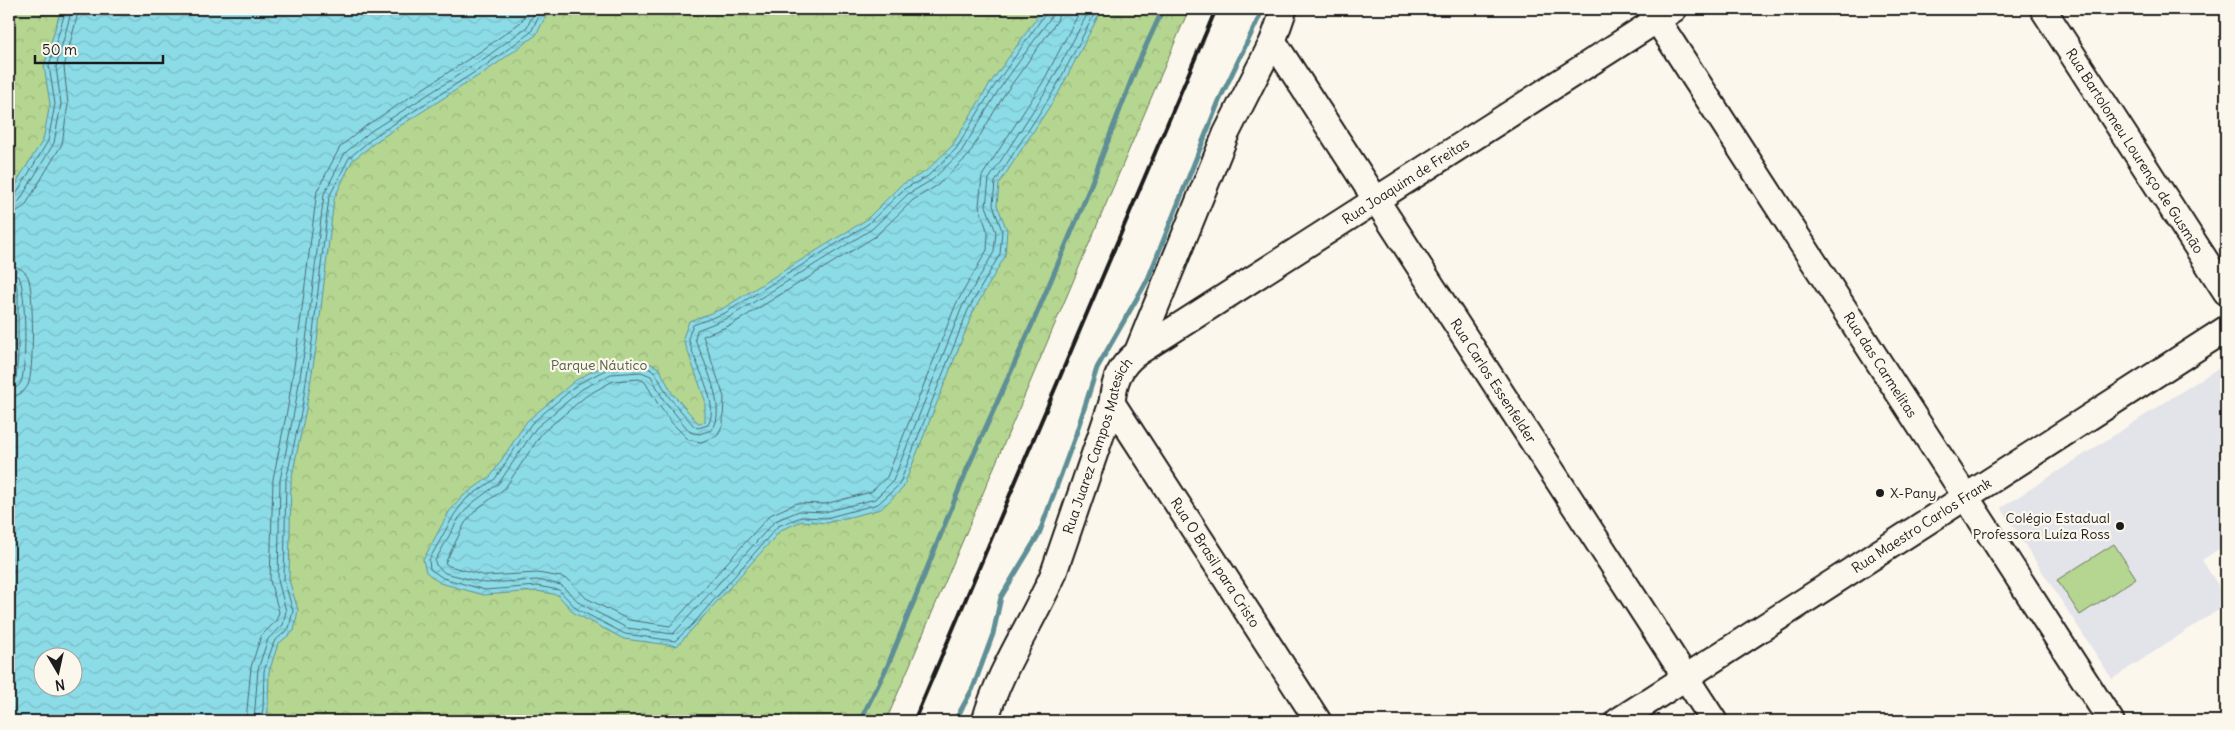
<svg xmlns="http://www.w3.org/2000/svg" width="2235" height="730" viewBox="0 0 2235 730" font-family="Delius,sans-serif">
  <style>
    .built { fill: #e3e3ea }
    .green { fill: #b5d690; stroke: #687956 }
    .park { fill: url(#park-crowns); stroke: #687956; fill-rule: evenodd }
    .water { fill: url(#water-waves); stroke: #5f8f96; fill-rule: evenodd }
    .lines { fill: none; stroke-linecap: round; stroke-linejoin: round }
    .shore { stroke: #49696e; stroke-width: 1 }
    .stream { stroke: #5f8f96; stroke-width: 5 }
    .minor-casing { stroke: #1c1c1c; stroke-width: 29 }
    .minor { stroke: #fbf7ec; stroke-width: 25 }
    .rail { stroke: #1c1c1c; stroke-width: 4 }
    .poi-dot { fill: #1c1c1c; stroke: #fbf7ec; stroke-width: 2 }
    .labels { text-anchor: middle; stroke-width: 4.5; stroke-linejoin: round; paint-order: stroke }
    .street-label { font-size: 14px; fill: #1c1c1c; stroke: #fbf7ec }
    .park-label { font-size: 14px; fill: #525d45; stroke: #fbf7ec }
    .poi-label { font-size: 14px; fill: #1c1c1c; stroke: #fbf7ec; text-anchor: start }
  </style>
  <defs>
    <pattern id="park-crowns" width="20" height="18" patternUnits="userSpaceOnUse" patternTransform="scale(1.25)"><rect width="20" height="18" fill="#b5d690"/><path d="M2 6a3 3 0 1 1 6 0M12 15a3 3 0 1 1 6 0" fill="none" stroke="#9bb77c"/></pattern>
    <pattern id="water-waves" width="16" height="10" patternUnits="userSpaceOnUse" patternTransform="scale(1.25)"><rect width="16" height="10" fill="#8cdce8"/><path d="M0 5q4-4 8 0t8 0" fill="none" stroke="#78bcc6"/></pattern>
  </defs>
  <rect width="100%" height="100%" fill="#fbf7ec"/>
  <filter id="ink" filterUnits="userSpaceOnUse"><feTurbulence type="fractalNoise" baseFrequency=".02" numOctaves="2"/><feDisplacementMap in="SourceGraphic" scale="10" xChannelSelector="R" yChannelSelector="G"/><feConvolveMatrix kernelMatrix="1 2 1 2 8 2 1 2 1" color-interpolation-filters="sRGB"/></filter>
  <g filter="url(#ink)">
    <polygon class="built" points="2226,363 2226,544 2202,560 2226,598 2226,605 2112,679 2001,508"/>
    <polygon class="green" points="2114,544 2136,578 2080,615 2057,580"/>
    <path class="park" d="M 9,9 L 1189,9 L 886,721 L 9,721 ZM 42,658 L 72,658 L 72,688 L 42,688 Z"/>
    <g class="water">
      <path d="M 61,9 L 547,9 L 547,14 L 536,35 L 492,67 L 378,140 L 352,161 L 334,199 L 317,342 L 306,409 L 291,481 L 289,580 L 298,610 L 294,631 L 278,644 L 269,672 L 268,710 L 265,721 L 9,721 L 9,402 L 13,355 L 13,291 L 9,275 L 9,198 L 19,178 L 43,140 L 50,104 L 44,66 ZM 42,658 L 72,658 L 72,688 L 42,688 Z"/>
      <polygon points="1043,9 1102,9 1059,92 999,184 997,205 1007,230 1005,256 973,312 903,488 881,509 826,523 802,521 781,530 677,646 624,639 574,613 558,595 537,591 484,595 440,583 426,572 423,560 449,512 463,496 491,476 527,421 576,380 608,363 643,360 659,368 672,393 698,423 705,422 705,400 683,338 689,321 722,309 866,220 901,185 925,172 952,146 989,85"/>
    </g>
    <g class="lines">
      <g class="shore">
        <path d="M 1046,9 L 1045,14 L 993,88 L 956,149 L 928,176 L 904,189 L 868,224 L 725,313 L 693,325 C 691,330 688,335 689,340 C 693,362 721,403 708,425 L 698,428 L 694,426 L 668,396 L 655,372 L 642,365 L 609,368 L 578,384 L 531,424 L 495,479 L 466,499 L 454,515 L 429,560 L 430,569 L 443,578 L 485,590 L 537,586 L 559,590 L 577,609 L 625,634 L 675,641 L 693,624 L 778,526 L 801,517 L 826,518 L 878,504 L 899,485 L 968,310 L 1000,254 L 1002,231 L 993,205 L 995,182 L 1055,89 L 1097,9"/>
        <path d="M 1053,9 L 1051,17 L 998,91 L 961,152 L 932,180 L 908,194 L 872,229 L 728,318 L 697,330 L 695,339 C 703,359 728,410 712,430 L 699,434 L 690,432 L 663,399 L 651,376 L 641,372 L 611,374 L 582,389 L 536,428 L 499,483 L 471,504 L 459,518 L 435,561 L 436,565 L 445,573 L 485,583 L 537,580 L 561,585 L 581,604 L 627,628 L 673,634 L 775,521 L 799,511 L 825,512 L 875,499 L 893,481 L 962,307 L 994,252 L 996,232 L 986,206 L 989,179 L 1049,86 L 1090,9"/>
        <polyline points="1060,9 1057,21 1004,95 968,156 938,185 913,200 876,236 731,325 703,336 724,397 723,424 717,436 701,442 689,440 671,422 658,404 645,382 639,379 613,381 586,396 542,433 505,488 476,510 465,523 445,563 449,566 486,576 537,573 562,577 570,581 586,598 629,620 670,626 770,515 797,503 825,504 871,492 887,477 956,304 987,250 988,233 979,206 982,176 1043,82 1081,9"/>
        <polyline points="9,199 15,196 48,141 55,104 49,66 66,9"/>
        <polyline points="9,205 16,204 20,200 54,143 61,104 56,67 72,9"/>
        <polyline points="9,212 17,211 25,206 62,144 68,104 64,67 79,9"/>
        <path d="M 9,266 C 17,266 24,269 28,277 C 34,290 34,373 28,385 C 24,393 17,396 9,397"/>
        <path d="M 9,273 L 19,277 C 26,288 27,369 21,382 C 19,387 14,389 9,389"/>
        <polyline points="9,280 15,282 18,290 18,355 16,379 9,383"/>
        <polyline points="246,721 251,667 261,636 276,621 279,612 270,581 273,479 288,406 298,340 317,191 340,147 367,125 481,51 521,22 529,9"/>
        <polyline points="254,721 258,669 268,639 283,625 286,611 278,580 280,480 295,407 306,341 324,194 345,153 371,131 485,58 527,27 536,9"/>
        <polyline points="260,721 263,709 264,671 274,642 289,628 293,611 284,580 286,480 302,408 312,342 329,197 349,158 375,136 489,63 531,32 542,9"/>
      </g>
      <g class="stream">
        <polyline points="860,721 888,665 968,467 1034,320 1083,205 1138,63 1163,9"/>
        <polyline points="955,721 973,688 993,634 1001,597 1039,534 1076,434 1097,368 1148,279 1219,101 1263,9"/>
      </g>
      <g class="minor-casing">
        <g id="minor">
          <path id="s1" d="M 1650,9 L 2111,721"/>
          <path id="s2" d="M 2043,9 L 2226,292"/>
          <path id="s3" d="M 1273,41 L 1714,721"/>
          <path id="s4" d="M 1137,353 L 1674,9"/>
          <path id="s5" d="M 1112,403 L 1318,721"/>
          <path id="s6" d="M 985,721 C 1000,668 1031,625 1053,575 L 1112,403 C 1114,381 1119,367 1137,353 L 1226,134 L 1273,41 L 1284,9"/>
          <path id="s7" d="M 1618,721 L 2226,329"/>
        </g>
      </g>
      <use href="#minor" class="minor"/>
      <polyline class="rail" points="914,721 1216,9"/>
    </g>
  </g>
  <g class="poi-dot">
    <circle cx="1880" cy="493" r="5"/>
    <circle cx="2120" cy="526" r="5"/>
  </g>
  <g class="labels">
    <g class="street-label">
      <text dy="5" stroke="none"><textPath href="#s2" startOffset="169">Rua Bartolomeu Lourenço de Gusmão</textPath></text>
      <text dy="5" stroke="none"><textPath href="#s4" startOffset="319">Rua Joaquim de Freitas</textPath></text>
      <text dy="5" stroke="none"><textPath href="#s1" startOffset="424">Rua das Carmelitas</textPath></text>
      <text dy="5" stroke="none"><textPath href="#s3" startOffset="405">Rua Carlos Essenfelder</textPath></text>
      <text dy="5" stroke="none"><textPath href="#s6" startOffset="298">Rua Juarez Campos Matesich</textPath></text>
      <text dy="5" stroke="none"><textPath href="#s7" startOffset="361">Rua Maestro Carlos Frank</textPath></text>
      <text dy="5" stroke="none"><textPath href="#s5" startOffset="190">Rua O Brasil para Cristo</textPath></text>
    </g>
    <g class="park-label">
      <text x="599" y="370">Parque Náutico</text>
    </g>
    <g class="poi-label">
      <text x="1890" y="498">X-Pany</text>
      <text x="2110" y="523" text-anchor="end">Colégio Estadual<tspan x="2110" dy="16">Professora Luíza Ross</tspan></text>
    </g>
  </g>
  <rect width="2235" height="730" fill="none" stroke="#fbf7ec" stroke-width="30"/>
  <rect x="15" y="15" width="2205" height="700" fill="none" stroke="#1c1c1c" stroke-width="2" filter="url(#ink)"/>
  <g transform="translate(58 672) rotate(171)"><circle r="24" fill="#fbf7ec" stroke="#a29f99"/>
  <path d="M0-4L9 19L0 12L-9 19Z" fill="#1c1c1c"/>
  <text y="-8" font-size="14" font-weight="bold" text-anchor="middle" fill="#1c1c1c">N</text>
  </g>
  <path d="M35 55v8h128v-8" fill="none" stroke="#1c1c1c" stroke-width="2.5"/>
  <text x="42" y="55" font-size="15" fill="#1c1c1c" stroke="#fbf7ec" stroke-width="4" paint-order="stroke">50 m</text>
</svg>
